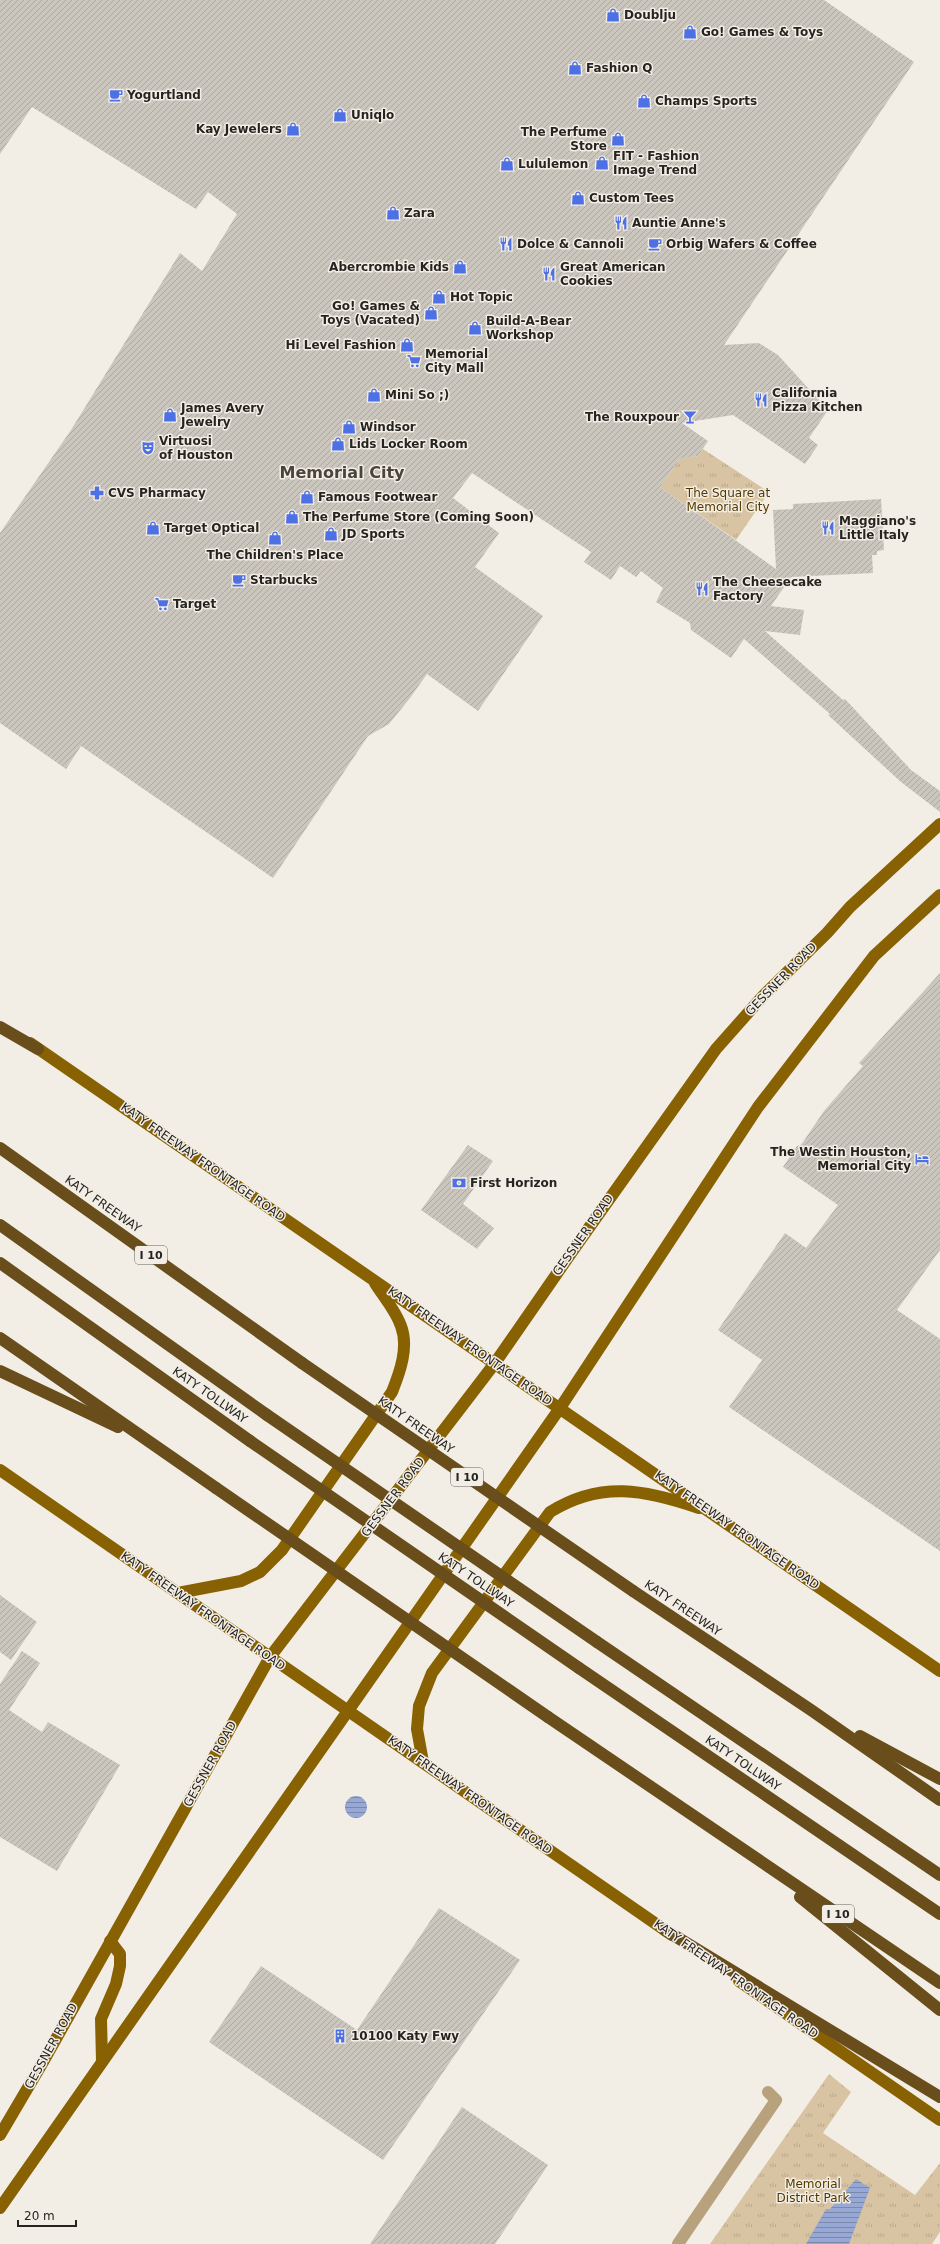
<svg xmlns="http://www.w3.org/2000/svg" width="940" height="2244" viewBox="0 0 940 2244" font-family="'DejaVu Sans',sans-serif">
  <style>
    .park { fill: url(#park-tufts) }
    .water { fill: url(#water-rules) }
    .building { fill: url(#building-hatch) }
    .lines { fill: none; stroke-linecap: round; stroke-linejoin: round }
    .minor { stroke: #b8a27d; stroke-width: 12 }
    .major { stroke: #886102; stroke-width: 12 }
    .highway { stroke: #694e1c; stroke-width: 12 }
    .highway-bridge { stroke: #694e1c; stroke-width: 12 }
    .labels { text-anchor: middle; stroke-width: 3; stroke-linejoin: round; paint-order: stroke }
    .shield { fill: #f3eee5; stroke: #64615c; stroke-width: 1 }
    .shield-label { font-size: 11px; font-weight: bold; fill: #262421 }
    .poi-label { font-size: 12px; font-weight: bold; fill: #262421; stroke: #f3eee5; text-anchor: start }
    .park-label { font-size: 12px; fill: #533900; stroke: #f3eee5 }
    .street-label { font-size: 12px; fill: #262421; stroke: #f3eee5 }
    .district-label { font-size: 16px; font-weight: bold; fill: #49443d; stroke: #f3eee5 }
  </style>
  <defs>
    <pattern id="park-tufts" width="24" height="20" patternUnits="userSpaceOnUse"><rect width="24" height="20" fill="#d8c4a2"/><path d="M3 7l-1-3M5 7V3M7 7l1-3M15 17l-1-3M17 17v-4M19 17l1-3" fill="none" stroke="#b9a88b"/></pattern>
    <pattern id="water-rules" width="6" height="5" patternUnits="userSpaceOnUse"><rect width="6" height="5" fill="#96a8d3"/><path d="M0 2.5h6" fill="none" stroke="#7a89ab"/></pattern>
    <pattern id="building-hatch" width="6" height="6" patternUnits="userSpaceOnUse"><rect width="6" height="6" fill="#cac5bd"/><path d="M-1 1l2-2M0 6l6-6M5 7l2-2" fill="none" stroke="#ada9a2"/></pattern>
  </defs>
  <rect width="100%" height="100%" fill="#f3eee5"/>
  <g class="park">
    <polygon points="703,449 769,492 736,540 660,487 680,459 698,456"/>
    <polygon points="829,2074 851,2092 823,2133 915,2195 940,2163 940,2232 932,2244 710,2244"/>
  </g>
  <g class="water">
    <circle cx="356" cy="1807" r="11"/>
    <polygon points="856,2179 870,2188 849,2244 806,2244 826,2209 830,2209"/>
  </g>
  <g class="building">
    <polygon points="0,0 824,0 914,62 724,345 759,343 778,355 828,410 809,438 818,445 805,464 733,415 682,423 708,441 698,456 680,459 660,487 776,569 773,510 793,509 793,504 881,499 884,550 877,551 877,555 872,555 873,573 791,577 771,606 804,610 800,635 765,631 843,700 845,699 911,770 940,791 940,812 901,782 828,715 830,714 744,639 731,658 691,630 690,623 656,602 663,588 641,571 636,577 620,566 611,580 584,562 591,552 472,473 453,498 499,533 475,567 543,616 478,711 427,674 410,698 389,724 368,736 273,878 81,746 66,769 0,723 0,533 71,430 180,253 202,271 237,214 208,192 196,209 32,107 0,154"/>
    <polygon points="940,973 940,1250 897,1310 940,1339 940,1551 729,1407 762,1360 718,1330 785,1233 806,1248 838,1205 783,1167 797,1146 801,1145 824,1111 863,1066 859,1063"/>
    <polygon points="468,1145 493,1161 463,1204 494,1228 477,1249 421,1210"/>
    <polygon points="0,1595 37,1622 11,1660 0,1652"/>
    <polygon points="22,1651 40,1663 9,1710 42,1732 48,1722 120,1765 57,1871 0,1837 0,1684"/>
    <polygon points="439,1908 520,1960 383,2160 209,2042 261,1966 357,2030"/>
    <polygon points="462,2107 548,2165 495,2244 370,2244"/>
  </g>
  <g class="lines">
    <polyline class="minor" points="678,2244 776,2100 768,2092"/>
    <g class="major">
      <polyline points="30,1043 940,1671"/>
      <polyline points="0,1470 672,1935"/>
      <path d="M 178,1593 L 241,1581 L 260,1572 L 282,1550 L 392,1392 C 400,1372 409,1347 401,1326 C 396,1311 383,1296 375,1283"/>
      <path d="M 423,1762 L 417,1729 L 419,1706 L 432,1673 L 550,1512 C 601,1480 646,1490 699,1508"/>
      <polyline points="739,1981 940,2120"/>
      <polyline points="102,2061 101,2019 116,1984 120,1966 120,1954 110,1941"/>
      <polyline points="0,2135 43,2062 270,1657 495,1363 576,1246 716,1049 763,996 827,933 850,907 940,824"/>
      <polyline points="0,2208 560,1408 758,1107 874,956 940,895"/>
    </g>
    <g class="highway">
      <polyline points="0,1027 38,1049"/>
      <polyline points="0,1148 302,1363"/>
      <polyline points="0,1225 267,1415"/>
      <polyline points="0,1263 250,1441"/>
      <polyline points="0,1338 216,1488"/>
      <polyline points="0,1371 118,1427"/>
      <polyline points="633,1591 811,1710 940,1800"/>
      <polyline points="597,1642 940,1875"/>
      <polyline points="579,1668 940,1914"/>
      <polyline points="548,1717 940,1983"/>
      <polyline points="860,1736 940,1779"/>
      <polyline points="800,1897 940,2010"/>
      <polyline points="665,1930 940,2097"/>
    </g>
    <g class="highway-bridge">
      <polyline points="302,1363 633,1591"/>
      <polyline points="267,1415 597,1642"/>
      <polyline points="250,1441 579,1668"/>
      <polyline points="216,1488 548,1717"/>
    </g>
  </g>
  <defs>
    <g id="shop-bare" transform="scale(1.08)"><path d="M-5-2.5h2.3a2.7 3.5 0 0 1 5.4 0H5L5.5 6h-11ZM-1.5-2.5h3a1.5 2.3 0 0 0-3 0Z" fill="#4d70e4" stroke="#f3eee5" stroke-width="2.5" paint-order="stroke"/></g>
    <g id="cafe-bare" transform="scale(1.08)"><path d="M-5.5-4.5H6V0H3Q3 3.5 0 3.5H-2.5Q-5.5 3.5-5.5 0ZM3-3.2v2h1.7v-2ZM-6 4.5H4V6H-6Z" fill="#4d70e4" stroke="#f3eee5" stroke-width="2.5" paint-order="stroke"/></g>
    <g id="restaurant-bare" transform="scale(1.08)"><path d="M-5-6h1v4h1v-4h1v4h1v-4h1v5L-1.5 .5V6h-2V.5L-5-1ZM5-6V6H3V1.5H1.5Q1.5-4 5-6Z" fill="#4d70e4" stroke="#f3eee5" stroke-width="2.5" paint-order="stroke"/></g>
    <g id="supermarket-bare" transform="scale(1.08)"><path d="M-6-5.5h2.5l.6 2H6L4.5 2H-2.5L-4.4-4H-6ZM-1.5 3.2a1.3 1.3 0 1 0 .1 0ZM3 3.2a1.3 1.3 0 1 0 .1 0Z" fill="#4d70e4" stroke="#f3eee5" stroke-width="2.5" paint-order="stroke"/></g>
    <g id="bar-bare" transform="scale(1.08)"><path d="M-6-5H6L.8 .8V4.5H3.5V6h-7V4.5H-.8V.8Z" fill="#4d70e4" stroke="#f3eee5" stroke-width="2.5" paint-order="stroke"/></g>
    <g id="theatre-bare" transform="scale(1.08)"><path d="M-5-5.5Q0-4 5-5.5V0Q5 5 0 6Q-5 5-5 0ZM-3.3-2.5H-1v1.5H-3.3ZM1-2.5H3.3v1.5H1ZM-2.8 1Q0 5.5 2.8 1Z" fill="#4d70e4" stroke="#f3eee5" stroke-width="2.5" paint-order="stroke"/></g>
    <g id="pharmacy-bare" transform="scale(1.08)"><path d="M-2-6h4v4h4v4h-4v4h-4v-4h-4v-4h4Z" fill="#4d70e4" stroke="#f3eee5" stroke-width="2.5" paint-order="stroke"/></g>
    <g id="hotel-bare" transform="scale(1.08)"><path d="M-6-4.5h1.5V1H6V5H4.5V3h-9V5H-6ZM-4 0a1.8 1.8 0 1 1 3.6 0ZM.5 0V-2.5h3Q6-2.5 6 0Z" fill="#4d70e4" stroke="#f3eee5" stroke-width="2.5" paint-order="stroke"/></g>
    <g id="bank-bare" transform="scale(1.08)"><path d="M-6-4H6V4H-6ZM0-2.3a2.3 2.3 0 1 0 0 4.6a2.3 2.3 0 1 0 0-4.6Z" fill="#4d70e4" stroke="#f3eee5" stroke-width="2.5" paint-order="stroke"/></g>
    <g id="building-bare" transform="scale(1.08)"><path d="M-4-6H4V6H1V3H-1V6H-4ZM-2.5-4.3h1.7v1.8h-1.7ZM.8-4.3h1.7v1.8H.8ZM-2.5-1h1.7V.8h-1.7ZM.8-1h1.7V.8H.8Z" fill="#4d70e4" stroke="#f3eee5" stroke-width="2.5" paint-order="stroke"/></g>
  </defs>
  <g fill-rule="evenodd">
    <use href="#shop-bare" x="613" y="15"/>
    <use href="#shop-bare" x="690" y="32"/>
    <use href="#shop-bare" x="575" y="68"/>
    <use href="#cafe-bare" x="116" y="95"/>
    <use href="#shop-bare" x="644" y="101"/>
    <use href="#shop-bare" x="340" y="115"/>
    <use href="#shop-bare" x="293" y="129"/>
    <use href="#shop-bare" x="618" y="139"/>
    <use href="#shop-bare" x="602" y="163"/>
    <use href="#shop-bare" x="507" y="164"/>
    <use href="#shop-bare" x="578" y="198"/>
    <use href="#shop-bare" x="393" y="213"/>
    <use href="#restaurant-bare" x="621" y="223"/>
    <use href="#restaurant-bare" x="506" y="244"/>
    <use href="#cafe-bare" x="655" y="244"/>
    <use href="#shop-bare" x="460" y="267"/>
    <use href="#restaurant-bare" x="549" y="274"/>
    <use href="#shop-bare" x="439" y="297"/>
    <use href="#shop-bare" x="431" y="313"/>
    <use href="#shop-bare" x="475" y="328"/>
    <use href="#shop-bare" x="407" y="345"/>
    <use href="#supermarket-bare" x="414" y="361"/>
    <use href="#shop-bare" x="374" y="395"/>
    <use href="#restaurant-bare" x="761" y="400"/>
    <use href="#shop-bare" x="170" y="415"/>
    <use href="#bar-bare" x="690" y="417"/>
    <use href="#shop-bare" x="349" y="427"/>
    <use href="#shop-bare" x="338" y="444"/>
    <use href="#theatre-bare" x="148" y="448"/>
    <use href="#pharmacy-bare" x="97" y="493"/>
    <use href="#shop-bare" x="307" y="497"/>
    <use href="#shop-bare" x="292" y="517"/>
    <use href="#shop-bare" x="153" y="528"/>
    <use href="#restaurant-bare" x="828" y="528"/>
    <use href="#shop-bare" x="331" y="534"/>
    <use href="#shop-bare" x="275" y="538"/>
    <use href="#cafe-bare" x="239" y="580"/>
    <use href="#restaurant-bare" x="702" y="589"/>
    <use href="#supermarket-bare" x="162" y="604"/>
    <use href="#hotel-bare" x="922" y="1159"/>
    <use href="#bank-bare" x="459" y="1183"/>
    <use href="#building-bare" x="340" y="2036"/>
  </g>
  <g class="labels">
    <g class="shield">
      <rect x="135" y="1246" width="32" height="18" rx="3"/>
      <rect x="451" y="1468" width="32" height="18" rx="3"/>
      <rect x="822" y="1905" width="32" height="18" rx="3"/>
    </g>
    <g class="shield-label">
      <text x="151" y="1259">I 10</text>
      <text x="467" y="1481">I 10</text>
      <text x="838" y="1918">I 10</text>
    </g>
    <g class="poi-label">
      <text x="624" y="19">Doublju</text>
      <text x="701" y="36">Go! Games &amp; Toys</text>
      <text x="586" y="72">Fashion Q</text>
      <text x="127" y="99">Yogurtland</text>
      <text x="655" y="105">Champs Sports</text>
      <text x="351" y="119">Uniqlo</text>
      <text x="282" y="133" text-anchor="end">Kay Jewelers</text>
      <text x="607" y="136" text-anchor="end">The Perfume<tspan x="607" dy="14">Store</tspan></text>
      <text x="613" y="160">FIT - Fashion<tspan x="613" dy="14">Image Trend</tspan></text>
      <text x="518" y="168">Lululemon</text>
      <text x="589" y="202">Custom Tees</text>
      <text x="404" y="217">Zara</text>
      <text x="632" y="227">Auntie Anne's</text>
      <text x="517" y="248">Dolce &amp; Cannoli</text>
      <text x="666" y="248">Orbig Wafers &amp; Coffee</text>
      <text x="449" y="271" text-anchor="end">Abercrombie Kids</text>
      <text x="560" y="271">Great American<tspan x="560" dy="14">Cookies</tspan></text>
      <text x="450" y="301">Hot Topic</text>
      <text x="420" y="310" text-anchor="end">Go! Games &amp;<tspan x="420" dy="14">Toys (Vacated)</tspan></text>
      <text x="486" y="325">Build-A-Bear<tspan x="486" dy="14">Workshop</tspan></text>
      <text x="396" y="349" text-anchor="end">Hi Level Fashion</text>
      <text x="425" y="358">Memorial<tspan x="425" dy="14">City Mall</tspan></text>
      <text x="772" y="397">California<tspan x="772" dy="14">Pizza Kitchen</tspan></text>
      <text x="385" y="399">Mini So ;)</text>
      <text x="181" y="412">James Avery<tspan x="181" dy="14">Jewelry</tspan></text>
      <text x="679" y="421" text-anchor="end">The Rouxpour</text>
      <text x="360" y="431">Windsor</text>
      <text x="159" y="445">Virtuosi<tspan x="159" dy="14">of Houston</tspan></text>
      <text x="349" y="448">Lids Locker Room</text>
      <text x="108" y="497">CVS Pharmacy</text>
      <text x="318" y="501">Famous Footwear</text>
      <text x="303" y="521">The Perfume Store (Coming Soon)</text>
      <text x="839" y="525">Maggiano's<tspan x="839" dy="14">Little Italy</tspan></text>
      <text x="164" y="532">Target Optical</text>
      <text x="342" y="538">JD Sports</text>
      <text x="275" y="559" text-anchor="middle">The Children's Place</text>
      <text x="250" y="584">Starbucks</text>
      <text x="713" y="586">The Cheesecake<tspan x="713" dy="14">Factory</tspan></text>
      <text x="173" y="608">Target</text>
      <text x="911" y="1156" text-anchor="end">The Westin Houston,<tspan x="911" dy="14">Memorial City</tspan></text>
      <text x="470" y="1187">First Horizon</text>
      <text x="351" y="2040">10100 Katy Fwy</text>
    </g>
    <g class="park-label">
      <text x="728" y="497">The Square at<tspan x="728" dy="14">Memorial City</tspan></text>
      <text x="813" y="2188">Memorial<tspan x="813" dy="14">District Park</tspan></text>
    </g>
    <g class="street-label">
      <text transform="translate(781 979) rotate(-46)" y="4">GESSNER ROAD</text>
      <text transform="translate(203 1162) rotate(35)" y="4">KATY FREEWAY FRONTAGE ROAD</text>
      <text transform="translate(103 1204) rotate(35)" y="4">KATY FREEWAY</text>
      <text transform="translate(583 1235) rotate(-55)" y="4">GESSNER ROAD</text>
      <text transform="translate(470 1346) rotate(35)" y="4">KATY FREEWAY FRONTAGE ROAD</text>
      <text transform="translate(210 1395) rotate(35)" y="4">KATY TOLLWAY</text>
      <text transform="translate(416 1425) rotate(35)" y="4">KATY FREEWAY</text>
      <text transform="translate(393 1497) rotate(-53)" y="4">GESSNER ROAD</text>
      <text transform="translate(737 1530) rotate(35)" y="4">KATY FREEWAY FRONTAGE ROAD</text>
      <text transform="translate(476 1580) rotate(34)" y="4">KATY TOLLWAY</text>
      <text transform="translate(683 1608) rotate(34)" y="4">KATY FREEWAY</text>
      <text transform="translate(203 1611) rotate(35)" y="4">KATY FREEWAY FRONTAGE ROAD</text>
      <text transform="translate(743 1763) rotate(34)" y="4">KATY TOLLWAY</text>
      <text transform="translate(210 1764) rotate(-61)" y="4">GESSNER ROAD</text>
      <text transform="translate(470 1795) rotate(35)" y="4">KATY FREEWAY FRONTAGE ROAD</text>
      <text transform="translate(736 1979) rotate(35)" y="4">KATY FREEWAY FRONTAGE ROAD</text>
      <text transform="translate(51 2046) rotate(-61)" y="4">GESSNER ROAD</text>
    </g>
    <g class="district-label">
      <text x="342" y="478">Memorial City</text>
    </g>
  </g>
  <path d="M18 2220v6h58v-6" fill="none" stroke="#262421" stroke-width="2"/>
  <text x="24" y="2220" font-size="12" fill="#262421" stroke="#f3eee5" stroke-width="3" paint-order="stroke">20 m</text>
</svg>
